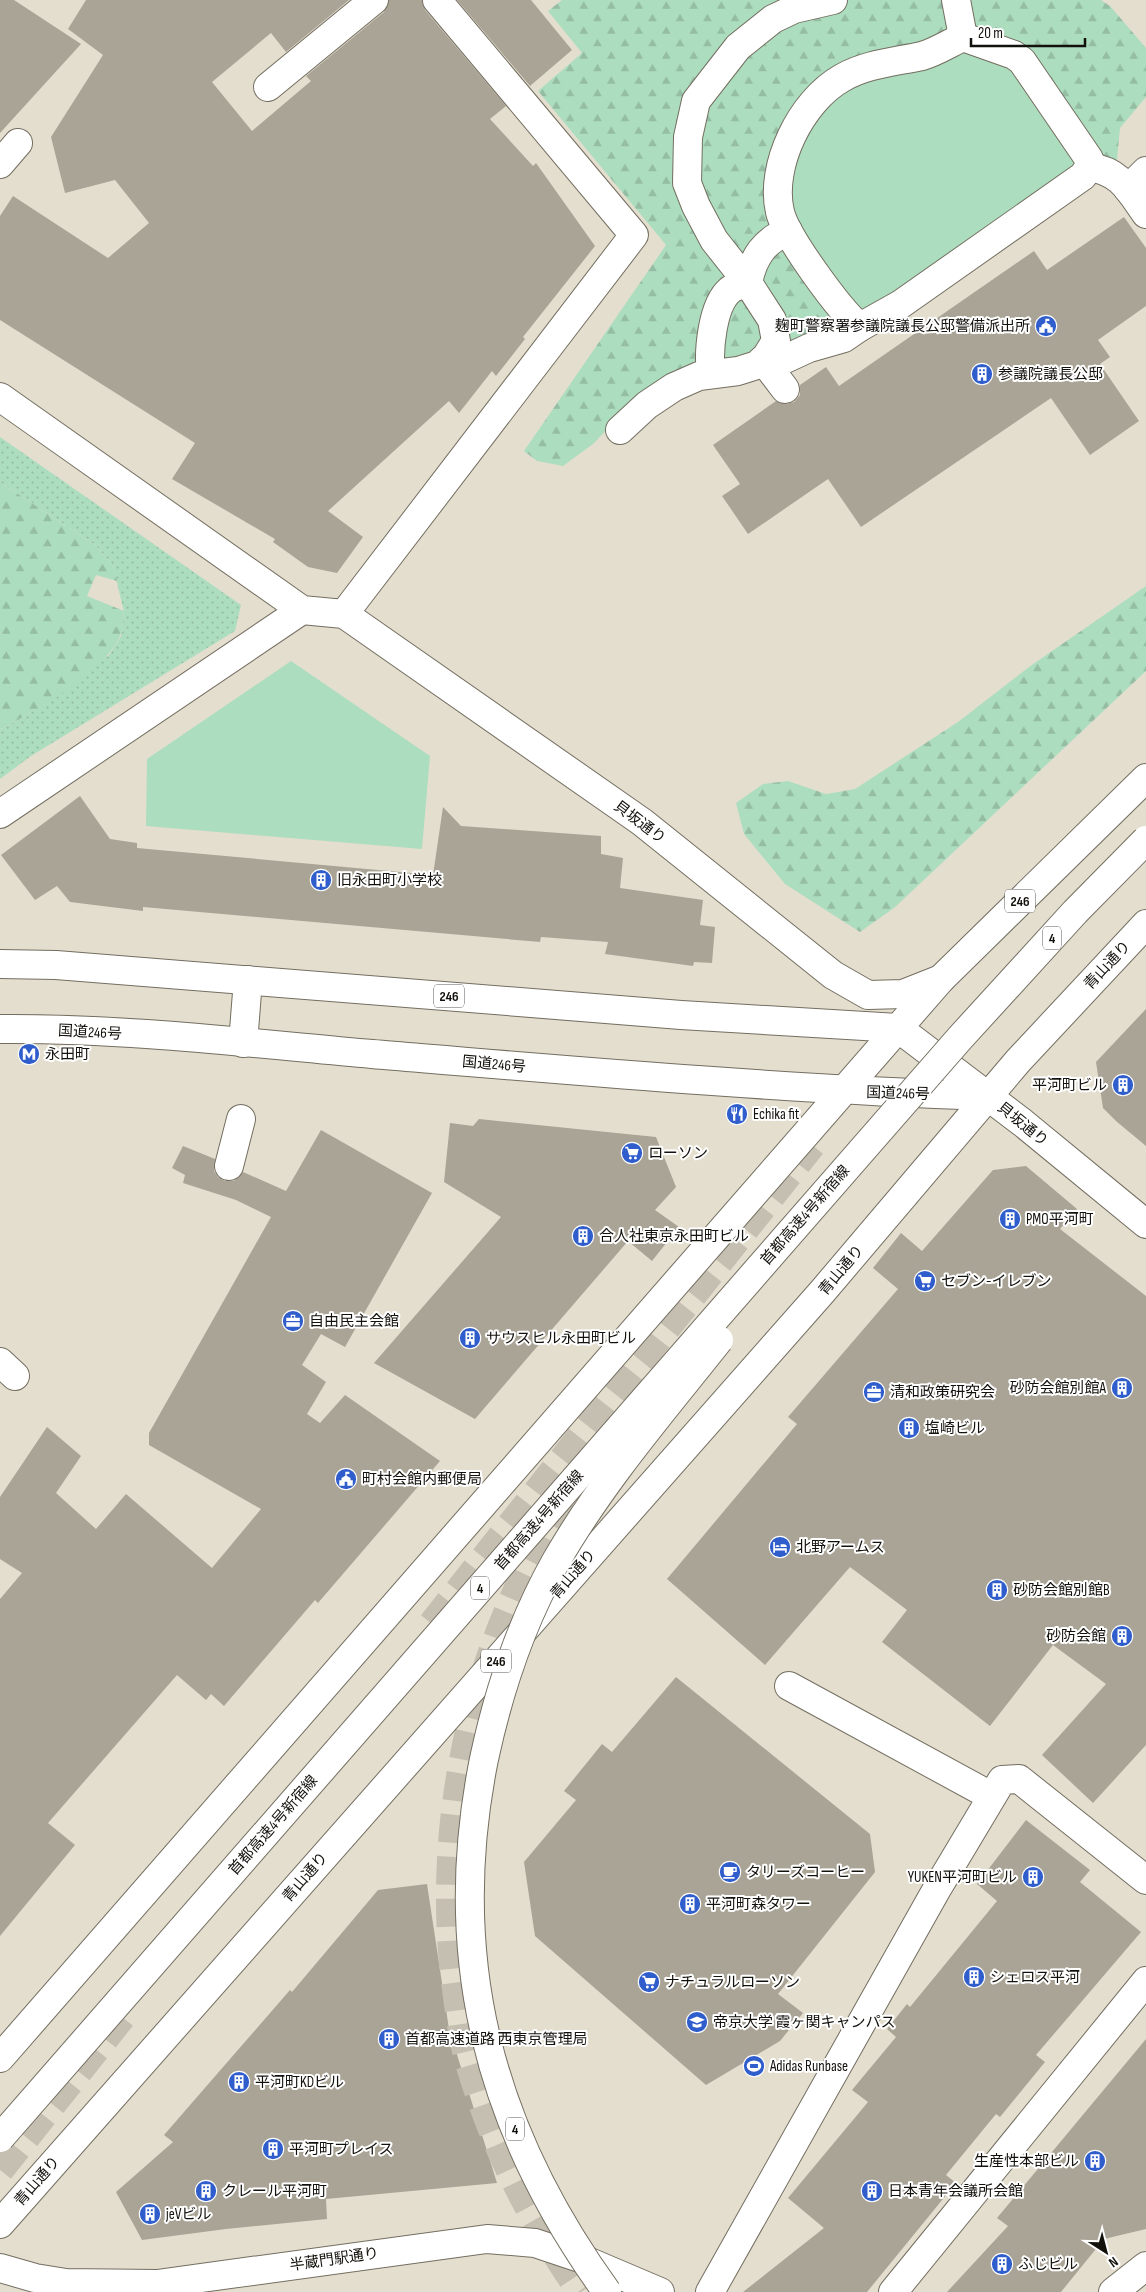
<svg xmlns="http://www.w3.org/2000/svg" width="1146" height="2292" viewBox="0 0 1146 2292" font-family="'Sofia Sans Condensed','Noto Sans JP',sans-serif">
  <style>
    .grass { fill: url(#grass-dots) }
    .forest { fill: url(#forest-firs) }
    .garden { fill: #adddbf }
    .building { fill: #a9a496 }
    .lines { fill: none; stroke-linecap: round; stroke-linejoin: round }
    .highway-tunnel { stroke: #c5bfb2; stroke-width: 28; stroke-dasharray: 28 14; stroke-linecap: butt }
    .minor-casing { stroke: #736e60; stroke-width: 30 }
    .highway-casing { stroke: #736e60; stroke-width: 30 }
    .minor { stroke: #fff; stroke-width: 28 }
    .highway { stroke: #fff; stroke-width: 28 }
    .highway-bridge-casing { stroke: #736e60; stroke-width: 30; stroke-linecap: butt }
    .highway-bridge { stroke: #fff; stroke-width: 28 }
    .labels { text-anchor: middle; stroke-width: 4; stroke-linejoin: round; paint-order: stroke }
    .shield { fill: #fff; stroke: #5a5855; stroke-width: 1 }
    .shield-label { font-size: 14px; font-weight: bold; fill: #13110c }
    .poi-label { font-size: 15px; fill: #13110c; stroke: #fff; text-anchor: start }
    .street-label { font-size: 15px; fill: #13110c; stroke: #fff }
  </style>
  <defs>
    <pattern id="grass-dots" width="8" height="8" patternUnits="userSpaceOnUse" patternTransform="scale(1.25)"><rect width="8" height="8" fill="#adddbf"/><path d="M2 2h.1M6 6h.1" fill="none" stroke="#94bda3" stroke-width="1.8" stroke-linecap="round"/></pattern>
    <pattern id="forest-firs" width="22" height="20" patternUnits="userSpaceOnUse" patternTransform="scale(1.25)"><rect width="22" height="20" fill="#adddbf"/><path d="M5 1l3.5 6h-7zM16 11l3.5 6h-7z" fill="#94bda3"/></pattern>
  </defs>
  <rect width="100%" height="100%" fill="#e4decf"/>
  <polygon class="grass" points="0,437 241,605 235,631 31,756 0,779 0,730 35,710 109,655 121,636 124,612 113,566 95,545 0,482"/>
  <g class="forest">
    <polygon points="562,0 1101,0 1110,6 1146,48 1146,97 1120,128 1117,160 1096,157 845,328 790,348 700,364 649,386 593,444 563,466 537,461 524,451 666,245 538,91 582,53 548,11"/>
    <path d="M 0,482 L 95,545 L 113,566 L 117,581 L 96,575 L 87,596 L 124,611 C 123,620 123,630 119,638 C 100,677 37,709 0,730 Z"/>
    <polygon points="1146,586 1146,671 894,908 860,932 785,884 744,834 736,803 763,784 788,781 826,794 855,789 958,722 1029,667"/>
  </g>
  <g class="garden">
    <polygon points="963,48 1014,64 1080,163 867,316 851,309 792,225 787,174 797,138 838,89"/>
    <polygon points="291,661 430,756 422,849 146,826 147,759"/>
  </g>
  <g class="building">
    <polygon points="0,0 14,0 81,44 0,133"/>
    <polygon points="86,0 349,0 286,52 271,33 212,82 252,131 311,81 306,76 384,12 389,0 422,0 425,10 506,106 490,119 533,166 536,163 595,246 523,337 525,339 496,376 492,371 459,413 449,401 328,511 363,537 337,573 308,567 273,542 275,539 172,479 195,443 0,320 0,216 13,196 108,258 149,223 115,180 65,193 51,137 103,55 68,29"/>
    <polygon points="457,0 531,0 572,50 530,86"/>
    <polygon points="1124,217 1146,248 1146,306 1098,340 1110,357 1100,364 1139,421 1090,455 1051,398 861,527 828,479 748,534 722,496 740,484 713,445 776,401 786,404 794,402 800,395 800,385 826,367 839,386 1034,251 1047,270"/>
    <polygon points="80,796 110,839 137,843 137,848 433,875 443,807 461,826 601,836 601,854 623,858 620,888 703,900 700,925 715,927 712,963 694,962 693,966 605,954 608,942 541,937 540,942 143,907 143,911 70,902 57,886 35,900 1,855"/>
    <polygon points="1146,1009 1146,1146 1116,1121 1103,1108 1096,1062"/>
    <polygon points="479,1119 656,1137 676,1187 655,1210 679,1227 652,1261 628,1241 475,1419 374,1363 501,1217 444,1182 450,1123 473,1126"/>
    <polygon points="321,1130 432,1193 345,1347 321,1334 302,1365 326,1382 307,1414 320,1423 345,1395 440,1461 318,1603 315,1600 224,1706 211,1694 206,1700 177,1675 48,1823 75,1845 0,1936 0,1599 22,1573 0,1559 0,1497 47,1427 81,1456 56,1493 96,1529 126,1494 212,1568 261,1509 149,1445 149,1433 271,1217 236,1200 183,1183 185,1175 172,1168 183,1146 215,1159 214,1171 218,1177 225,1181 234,1181 243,1172 286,1191"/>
    <polygon points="1026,1166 1077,1209 1060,1229 1146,1296 1146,1745 1093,1803 1042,1755 1106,1684 1053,1645 990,1726 882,1642 907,1610 850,1567 765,1665 667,1579 797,1424 788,1417 898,1289 873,1268 901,1233 922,1251 993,1170"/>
    <polygon points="676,1677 870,1834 875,1872 778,1994 803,2013 780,2041 706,2085 535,1936 524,1862 576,1800 564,1791 602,1744 612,1752"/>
    <polygon points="1026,1820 1090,1870 1080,1882 1141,1932 1036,2055 1045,2062 1000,2117 996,2114 946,2175 956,2183 867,2292 743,2292 824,2228 788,2198 868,2102 852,2090 896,2037 887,2029 907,2004 910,2007 997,1901 977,1884"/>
    <polygon points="427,1884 449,2029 497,2183 326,2199 327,2219 226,2229 142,2240 116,2192 173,2142 164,2135 290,1990 292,1992 378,1890"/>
    <polygon points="1146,2039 1146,2229 1104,2239 1061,2292 947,2292 1008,2226 997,2218"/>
  </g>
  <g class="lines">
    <g class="highway-tunnel">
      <path d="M 566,1501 C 475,1641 435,1817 455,1982 C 459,2011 462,2041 471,2069 C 495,2150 533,2223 581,2292"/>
      <polyline points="432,1624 812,1145"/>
      <polyline points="0,2170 122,2017"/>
    </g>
    <g class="minor-casing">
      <g id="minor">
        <polyline points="956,0 963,37"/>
        <path d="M 963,37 L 1014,55 L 1022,61 L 1089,159 L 1089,167 L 1083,176 L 901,304 L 860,327 C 840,311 786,237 780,212 C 769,166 801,101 842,78 C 866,64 894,62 922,56 C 936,52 950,43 963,37 Z"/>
        <polyline points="268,87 374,0"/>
        <polyline points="0,164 18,143"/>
        <path d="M 1089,167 C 1120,171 1129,190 1146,214"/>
        <polyline points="1128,189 1146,171"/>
        <polyline points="763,360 785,389"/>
        <polyline points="768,367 809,348 844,338 860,327"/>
        <path d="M 711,374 C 708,352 712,305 730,290 C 735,286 742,285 748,283 C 753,257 764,241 788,231"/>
        <polyline points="0,397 302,610 344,614 642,822 833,975 868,995 903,994 941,979"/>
        <polyline points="620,430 647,405 674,387 699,376 738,371 757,365 766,357 776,341 772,320 748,283 714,240 696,206 687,183 688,137 696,101 738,47 773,19 794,9 833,0"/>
        <polyline points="344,614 634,235 437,0"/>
        <polyline points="0,814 302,610"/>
        <polyline points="898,1028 1023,1123 1146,1224"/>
        <polyline points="243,1043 248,980"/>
        <polyline points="229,1166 241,1119"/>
        <polyline points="0,1362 15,1376"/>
        <polyline points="789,1686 991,1796"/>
        <polyline points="0,2268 35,2278 66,2283 157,2284 487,2239 535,2243 580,2258 660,2292"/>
        <polyline points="710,2292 938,1887 1002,1780 1019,1779 1146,1880"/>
        <polyline points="893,2292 1146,1981"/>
        <polyline points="1113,2292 1146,2266"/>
      </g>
    </g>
    <g class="highway-casing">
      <g id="highway">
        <polyline points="0,964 56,965 681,1015 898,1028"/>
        <path d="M 0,1029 C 124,1028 249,1043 372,1054 C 577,1071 782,1089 988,1096"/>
        <polyline points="0,2058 941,979 1146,778"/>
        <polyline points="0,2224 822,1292 1018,1061 1146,924"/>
      </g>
    </g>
    <use href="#minor" class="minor"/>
    <use href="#highway" class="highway"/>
    <g class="highway-bridge-casing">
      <g id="highway-bridge">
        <polyline points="0,2138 960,1038 1075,912 1146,840"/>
        <path d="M 607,2292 C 489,2129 444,1957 484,1759 C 499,1689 521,1623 556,1561 C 602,1481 662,1412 719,1340"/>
      </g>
    </g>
    <use href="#highway-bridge" class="highway-bridge"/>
  </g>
  <defs>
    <g id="civic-disc" transform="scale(1.125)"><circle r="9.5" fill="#2f5dcc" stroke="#fff"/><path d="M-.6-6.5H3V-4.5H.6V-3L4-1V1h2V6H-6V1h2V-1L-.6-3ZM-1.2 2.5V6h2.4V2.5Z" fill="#fff"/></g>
    <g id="building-disc" transform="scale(1.125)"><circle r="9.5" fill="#2f5dcc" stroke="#fff"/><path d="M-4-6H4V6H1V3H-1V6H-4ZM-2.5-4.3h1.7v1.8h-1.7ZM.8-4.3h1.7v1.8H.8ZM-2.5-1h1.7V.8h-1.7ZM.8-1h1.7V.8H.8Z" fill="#fff"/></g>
    <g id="metro-disc" transform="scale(1.125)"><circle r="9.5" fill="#2f5dcc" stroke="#fff"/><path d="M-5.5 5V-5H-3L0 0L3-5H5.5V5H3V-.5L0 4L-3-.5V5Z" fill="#fff"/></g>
    <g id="restaurant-disc" transform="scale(1.125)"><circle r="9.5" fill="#2f5dcc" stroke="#fff"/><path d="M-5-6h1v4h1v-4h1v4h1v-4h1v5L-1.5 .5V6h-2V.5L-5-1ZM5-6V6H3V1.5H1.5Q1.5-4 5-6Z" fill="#fff"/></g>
    <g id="supermarket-disc" transform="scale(1.125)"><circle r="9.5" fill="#2f5dcc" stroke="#fff"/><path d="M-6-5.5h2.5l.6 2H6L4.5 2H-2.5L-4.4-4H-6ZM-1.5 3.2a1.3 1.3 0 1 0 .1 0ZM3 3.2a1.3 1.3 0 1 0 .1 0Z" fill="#fff"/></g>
    <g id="office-disc" transform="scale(1.125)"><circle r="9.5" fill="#2f5dcc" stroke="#fff"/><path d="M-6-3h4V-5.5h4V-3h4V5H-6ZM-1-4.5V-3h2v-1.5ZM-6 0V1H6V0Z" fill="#fff"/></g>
    <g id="hotel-disc" transform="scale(1.125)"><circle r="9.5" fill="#2f5dcc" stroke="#fff"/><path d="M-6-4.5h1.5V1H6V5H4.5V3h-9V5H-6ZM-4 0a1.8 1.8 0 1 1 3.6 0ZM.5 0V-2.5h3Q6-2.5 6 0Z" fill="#fff"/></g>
    <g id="cafe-disc" transform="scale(1.125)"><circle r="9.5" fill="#2f5dcc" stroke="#fff"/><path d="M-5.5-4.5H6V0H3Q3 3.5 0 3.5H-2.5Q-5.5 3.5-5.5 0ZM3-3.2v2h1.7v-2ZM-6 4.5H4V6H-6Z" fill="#fff"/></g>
    <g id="university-disc" transform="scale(1.125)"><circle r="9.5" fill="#2f5dcc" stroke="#fff"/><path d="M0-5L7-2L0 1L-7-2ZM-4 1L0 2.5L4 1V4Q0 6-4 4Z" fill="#fff"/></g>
    <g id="stadium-disc" transform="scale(1.125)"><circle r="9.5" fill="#2f5dcc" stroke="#fff"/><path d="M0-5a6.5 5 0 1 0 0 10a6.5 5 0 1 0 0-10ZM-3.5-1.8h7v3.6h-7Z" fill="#fff"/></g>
  </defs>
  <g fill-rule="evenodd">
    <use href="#civic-disc" x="1046" y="326"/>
    <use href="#building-disc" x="982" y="374"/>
    <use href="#building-disc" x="321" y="880"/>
    <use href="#metro-disc" x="29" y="1054"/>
    <use href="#building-disc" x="1123" y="1085"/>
    <use href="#restaurant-disc" x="737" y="1114"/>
    <use href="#supermarket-disc" x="632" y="1153"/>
    <use href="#building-disc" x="1010" y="1219"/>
    <use href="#building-disc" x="583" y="1236"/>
    <use href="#supermarket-disc" x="925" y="1281"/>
    <use href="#office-disc" x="293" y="1321"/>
    <use href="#building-disc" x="470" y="1338"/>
    <use href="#building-disc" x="1122" y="1388"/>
    <use href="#office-disc" x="874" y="1392"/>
    <use href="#building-disc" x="909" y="1428"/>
    <use href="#civic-disc" x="346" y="1479"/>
    <use href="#hotel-disc" x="780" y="1547"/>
    <use href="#building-disc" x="997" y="1590"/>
    <use href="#building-disc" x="1122" y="1636"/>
    <use href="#cafe-disc" x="730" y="1872"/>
    <use href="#building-disc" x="1033" y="1877"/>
    <use href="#building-disc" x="690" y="1904"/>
    <use href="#building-disc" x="974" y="1977"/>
    <use href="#supermarket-disc" x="649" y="1982"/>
    <use href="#university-disc" x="697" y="2022"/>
    <use href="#building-disc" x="389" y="2039"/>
    <use href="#stadium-disc" x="754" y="2066"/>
    <use href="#building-disc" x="239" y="2082"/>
    <use href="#building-disc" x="273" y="2149"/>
    <use href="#building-disc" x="1095" y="2161"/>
    <use href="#building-disc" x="206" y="2191"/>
    <use href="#building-disc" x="872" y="2191"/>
    <use href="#building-disc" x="150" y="2214"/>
    <use href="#building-disc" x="1002" y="2264"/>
  </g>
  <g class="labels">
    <g class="shield">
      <rect x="1005" y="889.5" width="30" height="23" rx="4"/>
      <rect x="1043" y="926.5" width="18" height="23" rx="4"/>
      <rect x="434" y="984.5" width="30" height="23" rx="4"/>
      <rect x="471" y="1576.5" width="18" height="23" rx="4"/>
      <rect x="481" y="1649.5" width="30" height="23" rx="4"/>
      <rect x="506" y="2117.5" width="18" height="23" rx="4"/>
    </g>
    <g class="shield-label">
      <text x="1020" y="906">246</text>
      <text x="1052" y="943">4</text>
      <text x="449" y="1001">246</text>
      <text x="480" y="1593">4</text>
      <text x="496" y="1666">246</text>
      <text x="515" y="2134">4</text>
    </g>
    <g class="poi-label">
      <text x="1030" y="331" text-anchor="end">麹町警察署参議院議長公邸警備派出所</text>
      <text x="998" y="379">参議院議長公邸</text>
      <text x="337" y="885">旧永田町小学校</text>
      <text x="45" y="1059">永田町</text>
      <text x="1107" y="1090" text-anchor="end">平河町ビル</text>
      <text x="753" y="1119">Echika fit</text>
      <text x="648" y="1158">ローソン</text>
      <text x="1026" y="1224">PMO平河町</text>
      <text x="599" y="1241">合人社東京永田町ビル</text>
      <text x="941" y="1286">セブン-イレブン</text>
      <text x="309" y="1326">自由民主会館</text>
      <text x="486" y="1343">サウスヒル永田町ビル</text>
      <text x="1106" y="1393" text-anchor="end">砂防会館別館A</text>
      <text x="890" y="1397">清和政策研究会</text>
      <text x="925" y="1433">塩崎ビル</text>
      <text x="362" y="1484">町村会館内郵便局</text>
      <text x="796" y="1552">北野アームス</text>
      <text x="1013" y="1595">砂防会館別館B</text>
      <text x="1106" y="1641" text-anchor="end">砂防会館</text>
      <text x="746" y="1877">タリーズコーヒー</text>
      <text x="1017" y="1882" text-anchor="end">YUKEN平河町ビル</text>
      <text x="706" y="1909">平河町森タワー</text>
      <text x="990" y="1982">シェロス平河</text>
      <text x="665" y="1987">ナチュラルローソン</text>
      <text x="713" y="2027">帝京大学 霞ヶ関キャンパス</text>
      <text x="405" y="2044">首都高速道路 西東京管理局</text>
      <text x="770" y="2071">Adidas Runbase</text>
      <text x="255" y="2087">平河町KDビル</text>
      <text x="289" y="2154">平河町プレイス</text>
      <text x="1079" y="2166" text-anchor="end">生産性本部ビル</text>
      <text x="222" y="2196">クレール平河町</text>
      <text x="888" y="2196">日本青年会議所会館</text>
      <text x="166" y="2219">jeVビル</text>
      <text x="1018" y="2269">ふじビル</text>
    </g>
    <g class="street-label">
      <text transform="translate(640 822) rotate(37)" y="5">貝坂通り</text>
      <text transform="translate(1107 965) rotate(-47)" y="5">青山通り</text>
      <text transform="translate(90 1032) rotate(3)" y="5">国道246号</text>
      <text transform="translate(494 1064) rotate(5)" y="5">国道246号</text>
      <text transform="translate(898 1093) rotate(2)" y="5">国道246号</text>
      <text transform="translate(1023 1124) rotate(39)" y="5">貝坂通り</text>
      <text transform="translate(805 1215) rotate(-49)" y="5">首都高速4号新宿線</text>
      <text transform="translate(841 1270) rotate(-50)" y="5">青山通り</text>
      <text transform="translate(539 1520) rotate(-49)" y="5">首都高速4号新宿線</text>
      <text transform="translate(573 1574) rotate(-49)" y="5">青山通り</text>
      <text transform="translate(273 1825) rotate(-49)" y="5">首都高速4号新宿線</text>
      <text transform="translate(305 1877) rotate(-49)" y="5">青山通り</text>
      <text transform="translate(37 2181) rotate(-49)" y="5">青山通り</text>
      <text transform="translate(334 2259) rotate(-8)" y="5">半蔵門駅通り</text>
    </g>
  </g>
  <g transform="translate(1106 2252) rotate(144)" stroke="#ffffff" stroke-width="4" paint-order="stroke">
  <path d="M0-4L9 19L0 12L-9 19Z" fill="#13110c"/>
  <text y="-8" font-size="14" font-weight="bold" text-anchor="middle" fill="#13110c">N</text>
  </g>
  <path d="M971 38v8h114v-8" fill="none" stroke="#13110c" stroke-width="2.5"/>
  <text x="978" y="38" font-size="15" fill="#13110c" stroke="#ffffff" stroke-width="4" paint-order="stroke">20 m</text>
</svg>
